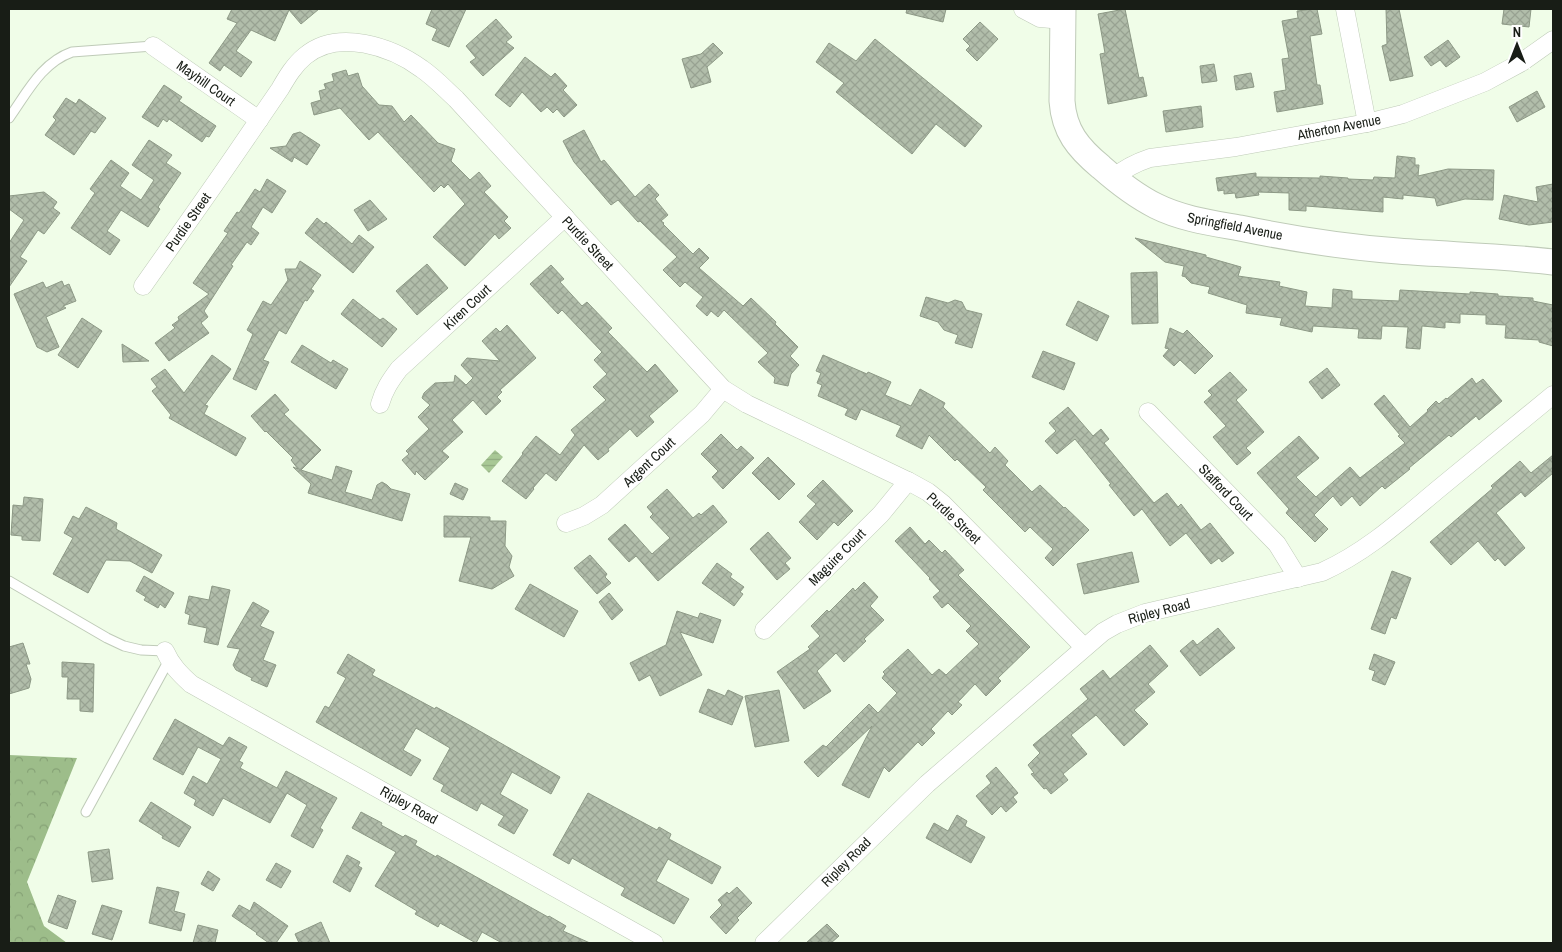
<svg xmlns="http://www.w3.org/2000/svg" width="1562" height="952" viewBox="0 0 1562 952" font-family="'Archivo Narrow',sans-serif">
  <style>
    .forest { fill: url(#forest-crowns) }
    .water { fill: url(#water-rules) }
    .building { fill: url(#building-cross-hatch); stroke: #8d9986 }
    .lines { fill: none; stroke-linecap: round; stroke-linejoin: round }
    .lane-casing { stroke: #bfcbb8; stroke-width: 11 }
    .street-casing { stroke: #bfcbb8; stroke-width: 19 }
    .secondary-casing { stroke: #bfcbb8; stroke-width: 27 }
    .lane { stroke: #fff; stroke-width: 9 }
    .street { stroke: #fff; stroke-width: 18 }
    .secondary { stroke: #fff; stroke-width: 25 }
    .labels { text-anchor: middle; stroke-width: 4; stroke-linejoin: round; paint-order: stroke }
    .street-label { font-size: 14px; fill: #181d16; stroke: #fff }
  </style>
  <defs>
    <pattern id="forest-crowns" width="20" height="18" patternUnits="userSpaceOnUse" patternTransform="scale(1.25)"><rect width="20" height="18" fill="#9dbd8a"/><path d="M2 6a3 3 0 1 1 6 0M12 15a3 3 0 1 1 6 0" fill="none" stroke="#86a276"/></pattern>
    <pattern id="water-rules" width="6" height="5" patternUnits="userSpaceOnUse" patternTransform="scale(1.25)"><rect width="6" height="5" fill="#a8c895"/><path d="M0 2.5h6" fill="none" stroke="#90ab80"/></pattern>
    <pattern id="building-cross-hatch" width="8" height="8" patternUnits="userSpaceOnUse" patternTransform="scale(1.25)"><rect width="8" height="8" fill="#b1bdaa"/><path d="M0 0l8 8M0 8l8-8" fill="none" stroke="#98a292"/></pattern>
  </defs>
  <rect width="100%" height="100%" fill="#f0fde8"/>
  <polygon class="forest" points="9,755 77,758 27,882 44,926 67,943 9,943"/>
  <polygon class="water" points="495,450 503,457 489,473 481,465"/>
  <g class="building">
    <polygon points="232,9 319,9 301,24 289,10 275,41 251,30 236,51 252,62 241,77 224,65 220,71 209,63 237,23 227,19"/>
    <polygon points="432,9 466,9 449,47 432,40 437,29 426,24"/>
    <polygon points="907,9 946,9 943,22 906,13"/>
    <polygon points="1125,9 1139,78 1143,77 1147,96 1108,104 1100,54 1105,53 1098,14"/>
    <polygon points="1313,9 1317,9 1322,34 1310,36 1317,85 1320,85 1323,104 1277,112 1274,92 1286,90 1282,59 1289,58 1282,21 1298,18 1297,11"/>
    <polygon points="1386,9 1399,9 1413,76 1390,81 1382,46 1387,44"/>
    <polygon points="1504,9 1531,9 1529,27 1502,24"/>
    <polygon points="496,19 512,37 506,42 514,48 483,76 470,62 476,58 466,46"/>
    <polygon points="980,22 998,39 977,61 966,50 970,46 963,39"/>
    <polygon points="875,39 982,126 965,147 936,124 912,154 836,92 844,83 816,62 829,43 856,61"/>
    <polygon points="1448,40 1460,57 1446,67 1440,60 1431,66 1424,57"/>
    <polygon points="713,43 723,53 707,67 711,82 691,88 682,59 701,54"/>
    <polygon points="525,57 551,77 555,73 567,86 563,90 577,105 564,117 557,109 553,113 547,107 541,112 522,92 510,107 495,95"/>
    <polygon points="1214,64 1217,81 1202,83 1200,66"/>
    <polygon points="346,70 348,76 358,73 362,86 379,105 392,106 404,122 411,115 438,143 455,149 451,161 470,180 479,172 491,186 484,192 508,217 504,221 511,228 499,239 495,234 465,266 433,237 465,204 448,184 444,188 441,185 434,192 378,132 369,140 340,108 314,115 311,103 321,100 319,91 326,89 324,84 334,81 332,74"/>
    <polygon points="1251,73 1254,87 1236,90 1234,76"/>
    <polygon points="164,85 182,97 179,101 216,126 209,137 206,136 202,142 169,119 167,122 163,119 158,127 142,117"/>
    <polygon points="1537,91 1545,107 1517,122 1509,107"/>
    <polygon points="66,98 76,104 79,99 106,118 95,133 91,131 74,155 45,135 56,120 53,117"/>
    <polygon points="1201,106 1203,127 1166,132 1163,111"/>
    <polygon points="584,130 601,162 604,160 635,197 649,184 659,195 655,199 668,215 661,221 664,223 663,224 693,254 699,248 709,258 699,268 743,306 751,298 776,322 775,324 798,347 790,356 799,365 791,374 788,386 774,383 775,378 758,362 768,353 724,310 718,317 711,311 707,316 696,306 703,297 685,282 680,287 663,270 677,257 640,221 638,222 618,200 611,205 574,162 563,141"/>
    <polygon points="300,132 320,145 307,165 294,157 292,162 270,148 286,146 293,134"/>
    <polygon points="149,140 172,155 166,163 181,173 158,207 160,209 148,227 121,210 107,231 120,240 110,255 71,228 95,193 90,189 111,160 129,173 120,186 141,200 154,180 132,165"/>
    <polygon points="1397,156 1415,158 1415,165 1419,165 1418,176 1448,169 1494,170 1493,200 1465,199 1437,206 1435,198 1403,195 1403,199 1383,197 1383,212 1306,206 1306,211 1289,210 1289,193 1258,192 1259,195 1236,198 1235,193 1224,194 1224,190 1218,191 1216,178 1256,173 1256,177 1320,178 1320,176 1348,178 1348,179 1373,180 1374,177 1395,178"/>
    <polygon points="267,179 286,191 272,213 263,207 251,227 259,233 251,245 247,242 231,265 233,266 204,311 208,317 201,323 209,333 169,361 155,343 175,328 172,325 179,320 178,317 209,294 193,283 228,233 224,231 237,212 239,213 255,189 260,192"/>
    <polygon points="1553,184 1553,222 1529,225 1499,219 1504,195 1538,202 1536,187"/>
    <polygon points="44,192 57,202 53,208 60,213 44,234 38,230 20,257 27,261 9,287 9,243 24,220 9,209 9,196"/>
    <polygon points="370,200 387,219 368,231 354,210"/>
    <polygon points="317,218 324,224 326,222 352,244 359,235 374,247 353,273 305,233"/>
    <polygon points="1135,238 1206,255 1206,257 1241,267 1238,276 1280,282 1279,286 1307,292 1305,306 1332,308 1333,289 1352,291 1352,299 1399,301 1400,290 1470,294 1470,292 1498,294 1498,296 1533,298 1533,301 1553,305 1553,346 1539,342 1539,340 1505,338 1506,325 1486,324 1486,315 1460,314 1460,323 1445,322 1445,328 1422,326 1420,349 1406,348 1408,327 1382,326 1381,339 1358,338 1359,329 1313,326 1312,332 1280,325 1282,318 1246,313 1247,305 1208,293 1210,287 1191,283 1186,278 1186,277 1182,276 1184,266 1165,262"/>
    <polygon points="300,261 321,275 311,289 314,291 307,301 305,300 286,334 279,330 263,360 269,362 256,390 233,379 253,334 247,330 263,301 271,305 288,280 285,269 296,269"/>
    <polygon points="427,264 448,288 417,315 396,291"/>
    <polygon points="551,265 564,279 560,282 582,306 587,302 612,328 608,332 647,372 655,364 678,391 649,416 654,422 637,437 630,429 608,449 609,451 598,460 584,445 556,481 546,473 533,488 534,489 526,499 502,481 523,454 522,453 536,436 560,455 575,435 571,430 606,400 593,387 607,374 594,360 602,352 562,310 558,314 530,284"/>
    <polygon points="1157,272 1158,323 1132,324 1131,273"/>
    <polygon points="62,281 64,286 69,284 76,301 63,306 66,308 46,317 59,347 47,352 37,347 14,294 43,282 46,288"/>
    <polygon points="926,297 948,303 955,300 962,302 966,310 982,314 972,348 955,343 958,335 944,330 938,322 920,316"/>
    <polygon points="353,299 380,320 383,318 397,329 382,347 341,314"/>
    <polygon points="1078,301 1109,316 1097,341 1066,325"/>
    <polygon points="82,318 102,331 78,368 58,355"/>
    <polygon points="507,325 536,358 500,390 502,392 497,397 501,401 486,415 473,400 452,420 463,432 442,451 449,457 425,480 416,471 415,475 402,460 409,454 406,451 429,429 418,417 430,405 422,398 424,393 435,383 454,382 455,375 466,385 473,378 461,365 467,358 500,361 482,341 496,328 500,332"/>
    <polygon points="1170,328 1183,334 1187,330 1213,356 1195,374 1180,360 1174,366 1163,356 1169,349 1165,348"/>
    <polygon points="122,344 149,361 123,362"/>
    <polygon points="302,345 331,363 333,360 348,369 336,389 291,362"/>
    <polygon points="1043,351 1075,363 1064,390 1032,377"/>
    <polygon points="212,355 231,369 205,405 208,406 204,414 246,438 236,456 169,418 171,415 152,391 157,387 151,379 165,369 184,393"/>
    <polygon points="823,355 867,374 868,372 891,382 885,395 911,406 920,389 945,403 943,407 990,453 995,447 1008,461 1005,465 1032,492 1040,485 1064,508 1065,507 1089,530 1053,566 1045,558 1053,549 1030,527 1025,532 983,490 986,487 957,459 955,461 929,435 922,449 896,436 901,426 861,409 856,420 845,415 848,409 818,396 822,385 817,383 821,373 816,371"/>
    <polygon points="1327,368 1340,385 1322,399 1309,382"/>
    <polygon points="1230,372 1247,390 1236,400 1264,432 1246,448 1251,453 1237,465 1213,437 1226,426 1204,402 1212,395 1208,391"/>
    <polygon points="1472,378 1476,384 1483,379 1502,401 1479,420 1476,416 1451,437 1449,435 1409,468 1410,469 1385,489 1382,486 1360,506 1352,496 1341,506 1333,496 1314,515 1328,529 1315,542 1286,513 1289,509 1257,473 1299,436 1319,458 1296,477 1316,497 1350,467 1360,478 1405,443 1398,436 1400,435 1374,404 1384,395 1410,427 1428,411 1427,410 1436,401 1439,404 1446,398 1447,399"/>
    <polygon points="275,394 289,410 284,414 321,450 301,470 332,480 336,466 352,471 345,492 372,500 377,485 382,482 387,485 391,489 410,494 402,521 308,493 311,484 293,467 298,469 291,460 293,458 266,431 265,432 251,416"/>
    <polygon points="1068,407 1093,436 1101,429 1109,439 1104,443 1154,503 1167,493 1178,507 1181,504 1201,530 1210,523 1234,553 1222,562 1219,558 1211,564 1186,533 1170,546 1142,509 1134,516 1109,485 1111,484 1075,439 1057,454 1045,441 1056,431 1049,423"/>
    <polygon points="721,434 737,450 741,446 754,458 723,489 712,477 718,471 701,454"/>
    <polygon points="1553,455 1553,473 1525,497 1521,492 1496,513 1525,548 1505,566 1498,558 1495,561 1478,541 1451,565 1430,542 1493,488 1491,486 1520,461 1531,473"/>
    <polygon points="768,457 795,484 779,500 752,473"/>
    <polygon points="823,480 853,511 838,526 834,522 817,540 799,522 816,504 807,496"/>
    <polygon points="455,483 468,489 463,500 450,494"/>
    <polygon points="667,489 693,518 699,513 701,515 713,505 727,522 658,581 636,556 629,562 608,539 625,524 652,554 670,538 650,517 653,514 647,507"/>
    <polygon points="24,497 43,499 40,541 22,540 22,536 11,535 13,505 23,506"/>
    <polygon points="86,507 117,523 116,529 162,555 152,573 130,561 106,560 88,593 53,574 73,538 64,533 73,516 79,519"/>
    <polygon points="444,516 490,517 490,521 506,521 505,546 512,556 509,567 514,576 492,589 459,581 471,537 444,537"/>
    <polygon points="910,527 925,544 929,540 942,553 945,550 964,570 958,575 1030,647 998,678 1001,681 986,696 975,684 958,702 962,705 952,715 948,711 931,729 935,733 922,746 918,742 889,772 884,767 869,798 842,785 872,726 818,777 804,762 823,745 826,747 869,704 878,713 897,693 882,678 885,674 883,672 908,649 932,675 939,669 946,675 979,644 966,631 971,626 948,603 942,608 933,597 940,591 929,579 930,578 895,541"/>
    <polygon points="768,532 791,558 785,563 790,569 777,580 750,549"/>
    <polygon points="1132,552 1139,582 1084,594 1077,564"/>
    <polygon points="590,555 607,574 605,577 611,583 597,594 574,568"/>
    <polygon points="717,563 732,574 730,577 744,587 740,592 743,594 734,606 702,583"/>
    <polygon points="1392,571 1411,578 1396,619 1391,617 1385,634 1371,629"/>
    <polygon points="144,576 174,593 165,608 160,604 158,608 144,600 146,597 136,591"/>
    <polygon points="864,582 878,597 870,606 884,620 864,639 866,641 844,662 836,653 817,671 831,691 804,709 777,672 810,649 808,647 820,636 811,626 827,610 829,612 853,588 855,591"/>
    <polygon points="530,584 578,611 564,637 515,609"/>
    <polygon points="212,586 230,590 218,645 204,642 207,628 188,624 190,615 185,613 189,596 209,600"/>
    <polygon points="609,593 623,610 612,620 599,602"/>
    <polygon points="253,602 269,611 260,626 274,632 263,660 276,665 267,687 251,680 252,678 236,670 233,665 240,649 227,647"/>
    <polygon points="677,611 698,618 700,613 721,620 713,643 680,632 702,675 660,696 650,675 639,681 630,663 666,645"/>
    <polygon points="1218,628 1235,648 1200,676 1180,651 1193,640 1197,645"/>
    <polygon points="23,643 30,664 26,664 31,679 29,688 9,694 9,647"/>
    <polygon points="1150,645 1168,666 1148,684 1155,692 1134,710 1148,724 1124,746 1096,715 1071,735 1087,754 1063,774 1068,780 1051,794 1046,788 1044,789 1031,774 1034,773 1028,765 1040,753 1033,745 1088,699 1080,689 1103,670 1110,679"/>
    <polygon points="348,654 375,670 372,675 435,709 436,707 469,725 560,777 551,794 512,772 500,794 528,810 514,834 498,825 504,816 481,803 477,811 441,791 444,785 433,779 450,748 416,728 403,750 421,760 411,776 316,722 325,706 329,708 346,678 337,673"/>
    <polygon points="1374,654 1395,662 1385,685 1372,680 1375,671 1369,669"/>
    <polygon points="62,662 94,664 93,712 80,711 80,699 67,699 68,677 62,677"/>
    <polygon points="708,689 725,696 728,690 743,697 732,725 699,712"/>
    <polygon points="779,690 789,741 755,747 745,696"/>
    <polygon points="175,719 223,746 229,737 247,747 239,761 243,763 240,768 277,788 286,771 337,798 320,828 323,830 313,848 291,836 307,805 287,793 270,823 223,798 213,816 194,805 196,800 184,793 193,776 207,784 221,759 198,747 183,775 153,759"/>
    <polygon points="996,767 1018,793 1013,797 1017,802 1006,812 1001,806 992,815 976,796 991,783 986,776"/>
    <polygon points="588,793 657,830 659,827 671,834 669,839 721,867 712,884 668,859 656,881 689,899 674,924 621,895 625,888 572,858 569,864 553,855"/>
    <polygon points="151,802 191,827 179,847 162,838 163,836 139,821"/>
    <polygon points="361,812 382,823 381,825 403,837 405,835 417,841 415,845 436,857 437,855 548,917 549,916 566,926 563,931 590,943 502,943 482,932 476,943 440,923 438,927 415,914 417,911 375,886 396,852 352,828"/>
    <polygon points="957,815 967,821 965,826 985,837 971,863 926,838 934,823 948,831"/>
    <polygon points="109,849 113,879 92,882 88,852"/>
    <polygon points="347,855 360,862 358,866 362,868 350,892 333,882"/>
    <polygon points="276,863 291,871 281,888 266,880"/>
    <polygon points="208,871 220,879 213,891 201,884"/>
    <polygon points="157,887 179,892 174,911 185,914 181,931 149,923"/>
    <polygon points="737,887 752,903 737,918 739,920 726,934 710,917 722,905 718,900 727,892 729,894"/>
    <polygon points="58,895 76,901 67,929 48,922"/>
    <polygon points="254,902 288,926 276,943 269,943 256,934 257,933 232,916 239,905 250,911"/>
    <polygon points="102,905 122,911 112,940 92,934"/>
    <polygon points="321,922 330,943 299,943 295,934"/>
    <polygon points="827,924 839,936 831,943 806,943"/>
    <polygon points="198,925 218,930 215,943 193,943"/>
  </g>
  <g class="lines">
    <g class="lane-casing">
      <g id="lane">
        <path d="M 9,118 C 27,93 41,63 72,52 L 153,46"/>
        <polyline points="9,581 107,638 124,646 141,650 165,651"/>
        <polyline points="86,812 169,660"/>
      </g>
    </g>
    <g class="street-casing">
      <g id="street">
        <polyline points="1023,9 1040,18 1063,20"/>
        <polyline points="1345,9 1367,123"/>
        <polyline points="153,46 259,120"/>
        <path d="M 1113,178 C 1125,168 1135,163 1150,158 L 1236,147 L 1367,123 L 1403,114 L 1485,82 L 1522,62 L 1553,40"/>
        <path d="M 143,286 C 176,239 209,193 241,146 C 254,127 267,108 280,89 C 287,77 294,65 305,56 C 338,28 392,47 422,69 C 435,78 445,89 456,99 L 723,389 L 747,404 L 908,481 L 928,492 L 943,504 L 1084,647"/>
        <path d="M 380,404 C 384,390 390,381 399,369 L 565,217"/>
        <polyline points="1148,412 1277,544 1298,578"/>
        <polyline points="566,523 584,516 602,505 702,414 723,389"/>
        <polyline points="764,630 881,514 908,481"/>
        <path d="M 165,651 C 171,665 180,674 191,684 L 654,943"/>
        <path d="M 764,943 L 927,784 L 1103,632 L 1117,624 L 1145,613 L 1322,572 C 1366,552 1399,522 1436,491 C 1475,459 1514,427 1553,395"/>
      </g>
    </g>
    <g class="secondary-casing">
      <path id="secondary" d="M 1063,9 L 1062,101 C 1064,131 1078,148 1101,167 C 1118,182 1136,196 1156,206 C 1182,219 1212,223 1240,228 C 1293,239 1345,247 1398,251 C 1450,255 1502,256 1553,262"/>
    </g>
    <use href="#lane" class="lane"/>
    <use href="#street" class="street"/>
    <use href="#secondary" class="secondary"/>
  </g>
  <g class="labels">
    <g class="street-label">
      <text transform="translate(206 83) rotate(35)" y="5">Mayhill Court</text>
      <text transform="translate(1339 127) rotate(-11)" y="5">Atherton Avenue</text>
      <text transform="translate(188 222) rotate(-55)" y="5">Purdie Street</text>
      <text transform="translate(1235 226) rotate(11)" y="5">Springfield Avenue</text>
      <text transform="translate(588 243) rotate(47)" y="5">Purdie Street</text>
      <text transform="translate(467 307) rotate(-43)" y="5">Kiren Court</text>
      <text transform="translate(649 462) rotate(-43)" y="5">Argent Court</text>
      <text transform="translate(1226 492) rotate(46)" y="5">Stafford Court</text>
      <text transform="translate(954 518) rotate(43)" y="5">Purdie Street</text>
      <text transform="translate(837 557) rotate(-45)" y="5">Maguire Court</text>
      <text transform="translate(1159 611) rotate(-15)" y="5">Ripley Road</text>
      <text transform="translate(409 805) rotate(29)" y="5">Ripley Road</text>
      <text transform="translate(846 862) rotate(-45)" y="5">Ripley Road</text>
    </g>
  </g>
  <rect width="1562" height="952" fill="none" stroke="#181d16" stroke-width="20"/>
  <g transform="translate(1517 45)" stroke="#ffffff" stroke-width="4" paint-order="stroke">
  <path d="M0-4L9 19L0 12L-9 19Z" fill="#181d16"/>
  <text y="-8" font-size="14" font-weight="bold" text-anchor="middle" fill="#181d16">N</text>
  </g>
</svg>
